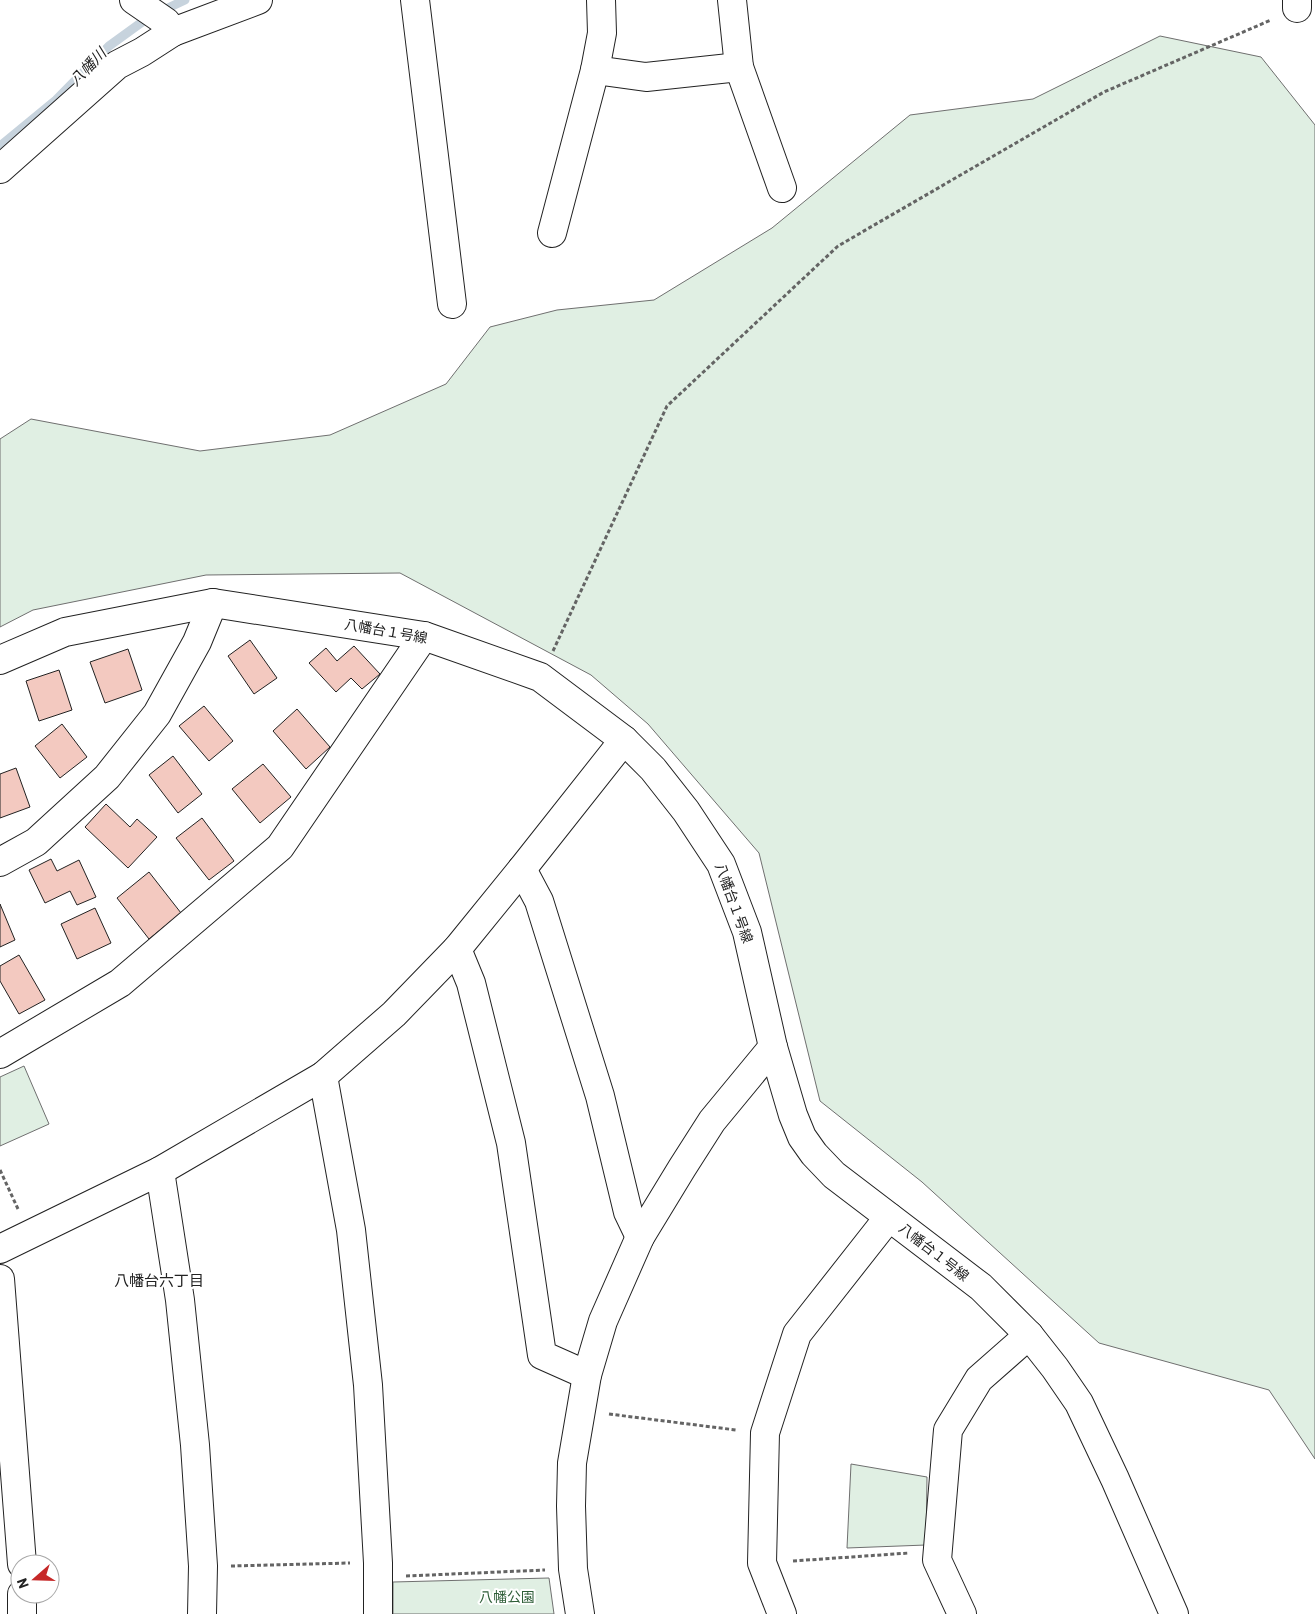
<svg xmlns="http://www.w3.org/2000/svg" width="1315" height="1614" viewBox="0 0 1315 1614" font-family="Barlow,'Noto Sans JP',sans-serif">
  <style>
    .green { fill: #e0efe3; stroke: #6f6f6f }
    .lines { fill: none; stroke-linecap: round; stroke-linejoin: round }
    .stream { stroke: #c7d3dd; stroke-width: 9 }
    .building { fill: #f3c9c0; stroke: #222 }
    .minor-casing { stroke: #222; stroke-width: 30 }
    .path { stroke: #646464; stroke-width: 3; stroke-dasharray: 4 2.5; stroke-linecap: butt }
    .minor { stroke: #fff; stroke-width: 28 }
    .labels { text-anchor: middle; stroke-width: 4; stroke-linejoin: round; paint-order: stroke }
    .street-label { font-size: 14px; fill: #222; stroke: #fff }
    .park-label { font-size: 14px; fill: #2f5e38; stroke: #fff }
    .water-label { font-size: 15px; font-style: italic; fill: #222; stroke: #fff }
    .neighbourhood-label { font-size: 15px; fill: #222; stroke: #fff }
  </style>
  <rect width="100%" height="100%" fill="#fff"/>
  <g class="green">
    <polygon points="1160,36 1261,57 1315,125 1315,1459 1269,1390 1099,1343 922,1182 820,1101 759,853 648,724 591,675 400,573 206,575 33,610 0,627 0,439 31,419 200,451 330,435 446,384 490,327 557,310 654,300 772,228 910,115 1033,99"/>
    <polygon points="24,1066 49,1124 0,1146 0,1077"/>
    <polygon points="851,1464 927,1477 926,1545 847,1548"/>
    <polygon points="549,1578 554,1614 393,1614 393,1582"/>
  </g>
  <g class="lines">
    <polyline class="stream" points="0,146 56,100 109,46 149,17 185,0"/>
  </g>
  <g class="building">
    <polygon points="250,640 277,678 254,694 228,656"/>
    <polygon points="354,646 380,674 362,689 351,678 336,692 309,663 326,648 337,661"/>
    <polygon points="128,649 142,690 105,703 90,662"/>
    <polygon points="59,670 72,710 39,721 26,681"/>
    <polygon points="204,706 233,741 209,761 179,726"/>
    <polygon points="297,709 330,747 306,769 273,731"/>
    <polygon points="62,724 87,757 60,778 35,746"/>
    <polygon points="173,756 202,794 178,813 149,775"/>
    <polygon points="263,764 291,797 260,823 232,789"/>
    <polygon points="16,768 30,807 0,818 0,774"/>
    <polygon points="106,804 130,827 137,819 157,837 128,868 85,827"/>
    <polygon points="202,818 234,861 209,880 176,838"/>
    <polygon points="51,859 57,871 79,860 96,897 77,905 70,891 45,903 29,870"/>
    <polygon points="149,872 181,913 149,939 117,898"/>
    <polygon points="0,904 15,940 0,947"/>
    <polygon points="95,908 111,943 77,959 61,924"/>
    <polygon points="19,955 45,1000 19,1014 0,981 0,966"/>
  </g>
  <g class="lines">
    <g class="minor-casing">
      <g id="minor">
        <polyline points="134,0 166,22 173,32 258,0"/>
        <polyline points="415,0 452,304"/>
        <polyline points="732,0 739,67 782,188"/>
        <polyline points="1297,8 1297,0"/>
        <polyline points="595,70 646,77 739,67"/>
        <polyline points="0,169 117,65 142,52 173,32"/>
        <polyline points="552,233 595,70 602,33 601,0"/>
        <polyline points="0,660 65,632 213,603 424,636 540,677 624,740 653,769 686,811 721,864 747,932 773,1047 793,1115 802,1137 814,1154 834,1175 981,1287 1029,1335 1055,1368 1079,1403 1115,1479 1174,1614"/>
        <polyline points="0,862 36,842 107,777 157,714 197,642 213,603"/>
        <polyline points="522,869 539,901 600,1096 628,1212 640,1237"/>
        <polyline points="457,949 471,983 511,1143 542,1355 587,1375"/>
        <polyline points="0,1054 120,983 280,847 424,636"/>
        <polyline points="323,1076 351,1230 368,1385 378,1563 378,1614"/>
        <polyline points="160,1171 180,1300 195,1445 203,1566 202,1614"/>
        <polyline points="0,1249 160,1171 323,1076 394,1014 457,949 522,869 624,740"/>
        <polyline points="0,1279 22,1564"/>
        <polyline points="22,1614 22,1594"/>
        <polyline points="580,1614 573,1569 571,1506 572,1463 587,1375 603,1321 640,1237 682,1168 712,1121 773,1047"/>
        <polyline points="782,1614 762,1563 765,1433 797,1334 889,1217"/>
        <polyline points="962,1614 937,1560 948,1430 979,1379 1029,1335"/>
      </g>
    </g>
    <g class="path">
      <polyline points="553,651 667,406 838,246 1104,92 1271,20"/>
      <polyline points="0,1170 18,1209"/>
      <polyline points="609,1414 736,1430"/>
      <polyline points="793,1561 909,1553"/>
      <polyline points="231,1566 350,1563"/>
      <polyline points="406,1576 545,1570"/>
    </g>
    <use href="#minor" class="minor"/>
  </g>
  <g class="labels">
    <g class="street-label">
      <text transform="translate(386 631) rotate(10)" y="5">八幡台１号線</text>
      <text transform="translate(734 903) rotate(70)" y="5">八幡台１号線</text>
      <text transform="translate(934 1252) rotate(38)" y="5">八幡台１号線</text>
    </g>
    <g class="park-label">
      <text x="507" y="1602">八幡公園</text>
    </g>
    <g class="water-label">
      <text transform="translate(88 67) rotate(-46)" y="5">八幡川</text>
    </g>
    <g class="neighbourhood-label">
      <text x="159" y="1286">八幡台六丁目</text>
    </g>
  </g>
  <g transform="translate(35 1579) rotate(250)"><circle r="24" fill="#ffffff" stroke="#a7a7a7"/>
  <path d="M0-4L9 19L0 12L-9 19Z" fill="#c62828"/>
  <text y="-8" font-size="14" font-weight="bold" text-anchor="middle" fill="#222222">N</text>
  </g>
</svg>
